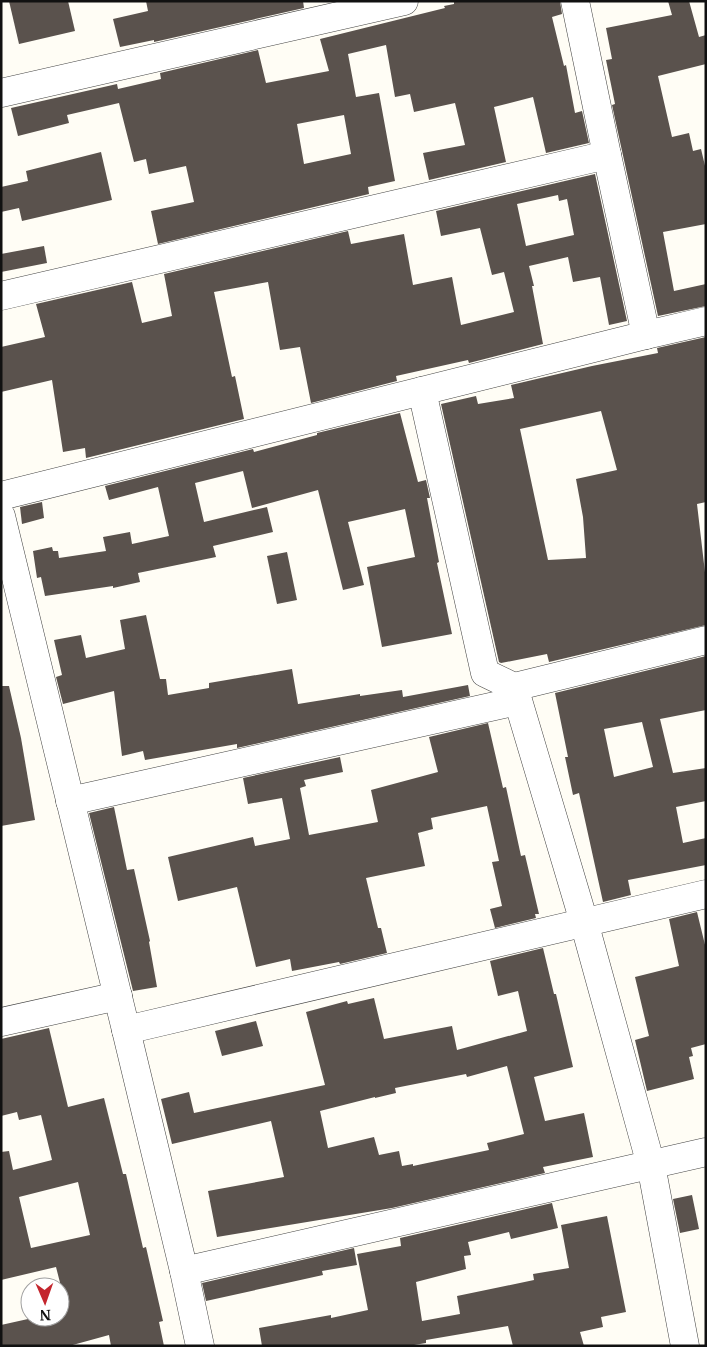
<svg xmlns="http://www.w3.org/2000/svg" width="707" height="1347" viewBox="0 0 707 1347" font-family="Merriweather,serif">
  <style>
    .building { fill: #5a524d; fill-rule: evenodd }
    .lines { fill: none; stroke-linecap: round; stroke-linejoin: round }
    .minor-casing { stroke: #444; stroke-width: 29 }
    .minor { stroke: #fff; stroke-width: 28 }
  </style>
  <rect width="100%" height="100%" fill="#fffdf5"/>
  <g class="building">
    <polygon points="9,1 68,1 75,31 19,44"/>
    <polygon points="146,1 303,1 304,8 154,42 154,40 120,47 113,19 148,11"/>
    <path d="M 454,1 L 560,1 L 562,14 L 552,17 L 564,66 L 566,65 L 575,113 L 582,111 L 589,143 L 546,153 L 533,97 L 494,107 L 506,162 L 429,180 L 423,153 L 465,145 L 455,103 L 414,112 L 410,94 L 395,97 L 386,45 L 348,54 L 356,97 L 379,93 L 395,181 L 368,187 L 369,194 L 158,244 L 151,211 L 194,202 L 186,166 L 149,174 L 146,159 L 134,162 L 119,103 L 67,115 L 69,123 L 18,136 L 11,108 L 117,84 L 118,89 L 161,79 L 160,73 L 258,50 L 266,83 L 329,71 L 320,39 L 445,8 L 444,6 L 454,4 ZM 344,115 L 351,154 L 304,164 L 297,124 Z"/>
    <polygon points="668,1 689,1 699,37 706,35 706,64 658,76 672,137 689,133 693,151 701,149 706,170 706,224 663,232 674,291 706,284 706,306 658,316 612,105 615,104 606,60 612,59 606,28 672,15"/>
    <polygon points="101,152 112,200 22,221 19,208 1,212 1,187 28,181 26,171"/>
    <path d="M 595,174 L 627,321 L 609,325 L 600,277 L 573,282 L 568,257 L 529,266 L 534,286 L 532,286 L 543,344 L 469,363 L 468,360 L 396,376 L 397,381 L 311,403 L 300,347 L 280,350 L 268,282 L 214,292 L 232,377 L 235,376 L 244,419 L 86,458 L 85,448 L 63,452 L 52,380 L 1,392 L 1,347 L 45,337 L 36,304 L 132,282 L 142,323 L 172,316 L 164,274 L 348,231 L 351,244 L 404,234 L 413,285 L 452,277 L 461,325 L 514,312 L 504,272 L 492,275 L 480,228 L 441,236 L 436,211 ZM 558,195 L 559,201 L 567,199 L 574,235 L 526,246 L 517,204 Z"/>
    <polygon points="44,246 47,263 1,272 1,254"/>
    <path d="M 706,337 L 706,502 L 697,504 L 706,581 L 706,625 L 549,662 L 547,654 L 501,663 L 499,662 L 441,404 L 476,396 L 478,404 L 514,398 L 511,385 L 592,366 L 658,353 L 657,348 ZM 601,411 L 617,470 L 576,479 L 583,517 L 586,558 L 548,560 L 520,429 Z"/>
    <polygon points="400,413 418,482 426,480 430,498 427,498 439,562 437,563 452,634 382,647 367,567 415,557 405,509 348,522 364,585 343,590 318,490 252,508 243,471 195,483 204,522 267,507 273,532 213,546 216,557 138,573 140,582 113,588 113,586 45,596 41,577 37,578 33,551 52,547 53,551 58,551 59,558 106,551 103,537 130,532 132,544 169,536 158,487 109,500 105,486 253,449 254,452 317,435 317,433"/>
    <polygon points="42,502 44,518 22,524 20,507"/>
    <polygon points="287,552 297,600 277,604 267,556"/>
    <polygon points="146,615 160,679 166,679 168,695 209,688 209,683 292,669 298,704 360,694 360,696 402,690 403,697 468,685 470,696 237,748 237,744 145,760 143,751 122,756 114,691 63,704 56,677 62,675 54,640 81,635 86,658 125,649 120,620"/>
    <path d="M 706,656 L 706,710 L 660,719 L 673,773 L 706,768 L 706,801 L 676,807 L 683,843 L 706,838 L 706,865 L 628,880 L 631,895 L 603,902 L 579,793 L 573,795 L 565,757 L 568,757 L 555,693 ZM 642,722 L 653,767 L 614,777 L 604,729 Z"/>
    <polygon points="1,686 9,686 21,738 35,820 1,826"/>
    <polygon points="488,723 503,788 506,787 521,856 525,855 539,914 535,914 536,918 495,928 490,909 502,906 492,862 499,861 487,806 431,818 433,829 418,833 425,866 366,878 378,928 381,928 387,953 340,964 339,962 292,971 290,959 256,967 237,887 178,901 168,857 253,837 255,846 290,839 282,798 248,804 243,778 340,757 343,772 304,780 306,786 300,788 309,835 378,822 371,790 438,772 429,737"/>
    <polygon points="114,807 127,870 134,869 150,941 149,942 157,987 133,991 89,813"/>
    <polygon points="697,912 706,949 706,1044 691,1048 693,1056 689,1057 694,1079 647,1091 635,1040 649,1036 635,977 679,966 669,919"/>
    <path d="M 543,948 L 554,994 L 556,994 L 573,1067 L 534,1077 L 545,1121 L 584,1113 L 593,1157 L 543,1167 L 545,1173 L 392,1208 L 217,1237 L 208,1191 L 284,1177 L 271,1121 L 172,1144 L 161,1099 L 189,1092 L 194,1113 L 325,1085 L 306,1012 L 347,1001 L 348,1004 L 374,998 L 384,1039 L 452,1026 L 457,1050 L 527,1031 L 518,991 L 498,996 L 490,961 ZM 507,1066 L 524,1134 L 487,1143 L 489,1150 L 413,1166 L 413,1164 L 402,1166 L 399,1151 L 379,1155 L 374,1137 L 328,1148 L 320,1111 L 375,1097 L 375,1098 L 396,1093 L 395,1088 L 466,1074 L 467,1077 Z"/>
    <polygon points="256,1021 263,1046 222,1056 215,1031"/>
    <path d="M 49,1028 L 68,1107 L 104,1098 L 123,1174 L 126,1174 L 143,1248 L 146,1247 L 163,1321 L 159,1322 L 164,1346 L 111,1346 L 109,1335 L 69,1346 L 1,1346 L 1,1325 L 37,1317 L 60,1317 L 60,1312 L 67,1310 L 56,1267 L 1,1280 L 1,1152 L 9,1151 L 13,1170 L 52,1160 L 41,1115 L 19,1120 L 17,1112 L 1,1116 L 1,1039 ZM 78,1182 L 90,1235 L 31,1248 L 19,1197 Z"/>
    <polygon points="692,1195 699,1229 680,1233 673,1199"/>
    <polygon points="552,1203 558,1228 511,1239 509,1232 468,1242 471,1255 464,1256 466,1269 416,1282 422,1321 460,1314 457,1296 534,1280 533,1274 569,1268 561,1225 607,1216 626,1312 601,1317 603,1327 580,1332 584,1346 513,1346 508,1326 426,1340 426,1343 408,1346 262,1346 259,1328 331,1315 331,1318 368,1310 357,1254 401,1246 400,1238"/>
    <polygon points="354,1248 357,1265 322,1271 323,1275 206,1301 202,1283"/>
  </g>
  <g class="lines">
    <g class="minor-casing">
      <g id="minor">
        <polyline points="575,1 607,155 646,335"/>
        <polyline points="1,93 404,1"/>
        <polyline points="1,296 607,155"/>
        <polyline points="422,391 485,673 514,687 584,922 651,1165 685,1346"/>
        <polyline points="1,496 646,335 706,321"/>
        <polyline points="1,516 126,1030 184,1271 200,1346"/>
        <polyline points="514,687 706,640"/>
        <polyline points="70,801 517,701"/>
        <polyline points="1,1022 118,996"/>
        <polyline points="126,1030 706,894"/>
        <polyline points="184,1271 706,1152"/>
      </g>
    </g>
    <use href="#minor" class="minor"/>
  </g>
  <rect width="707" height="1347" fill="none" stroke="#111111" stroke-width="5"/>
  <g transform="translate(45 1302) rotate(178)"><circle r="24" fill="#ffffff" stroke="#a0a0a0"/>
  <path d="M0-4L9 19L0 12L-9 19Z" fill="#c4262e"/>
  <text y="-8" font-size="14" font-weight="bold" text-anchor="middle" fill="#111111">N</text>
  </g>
</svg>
